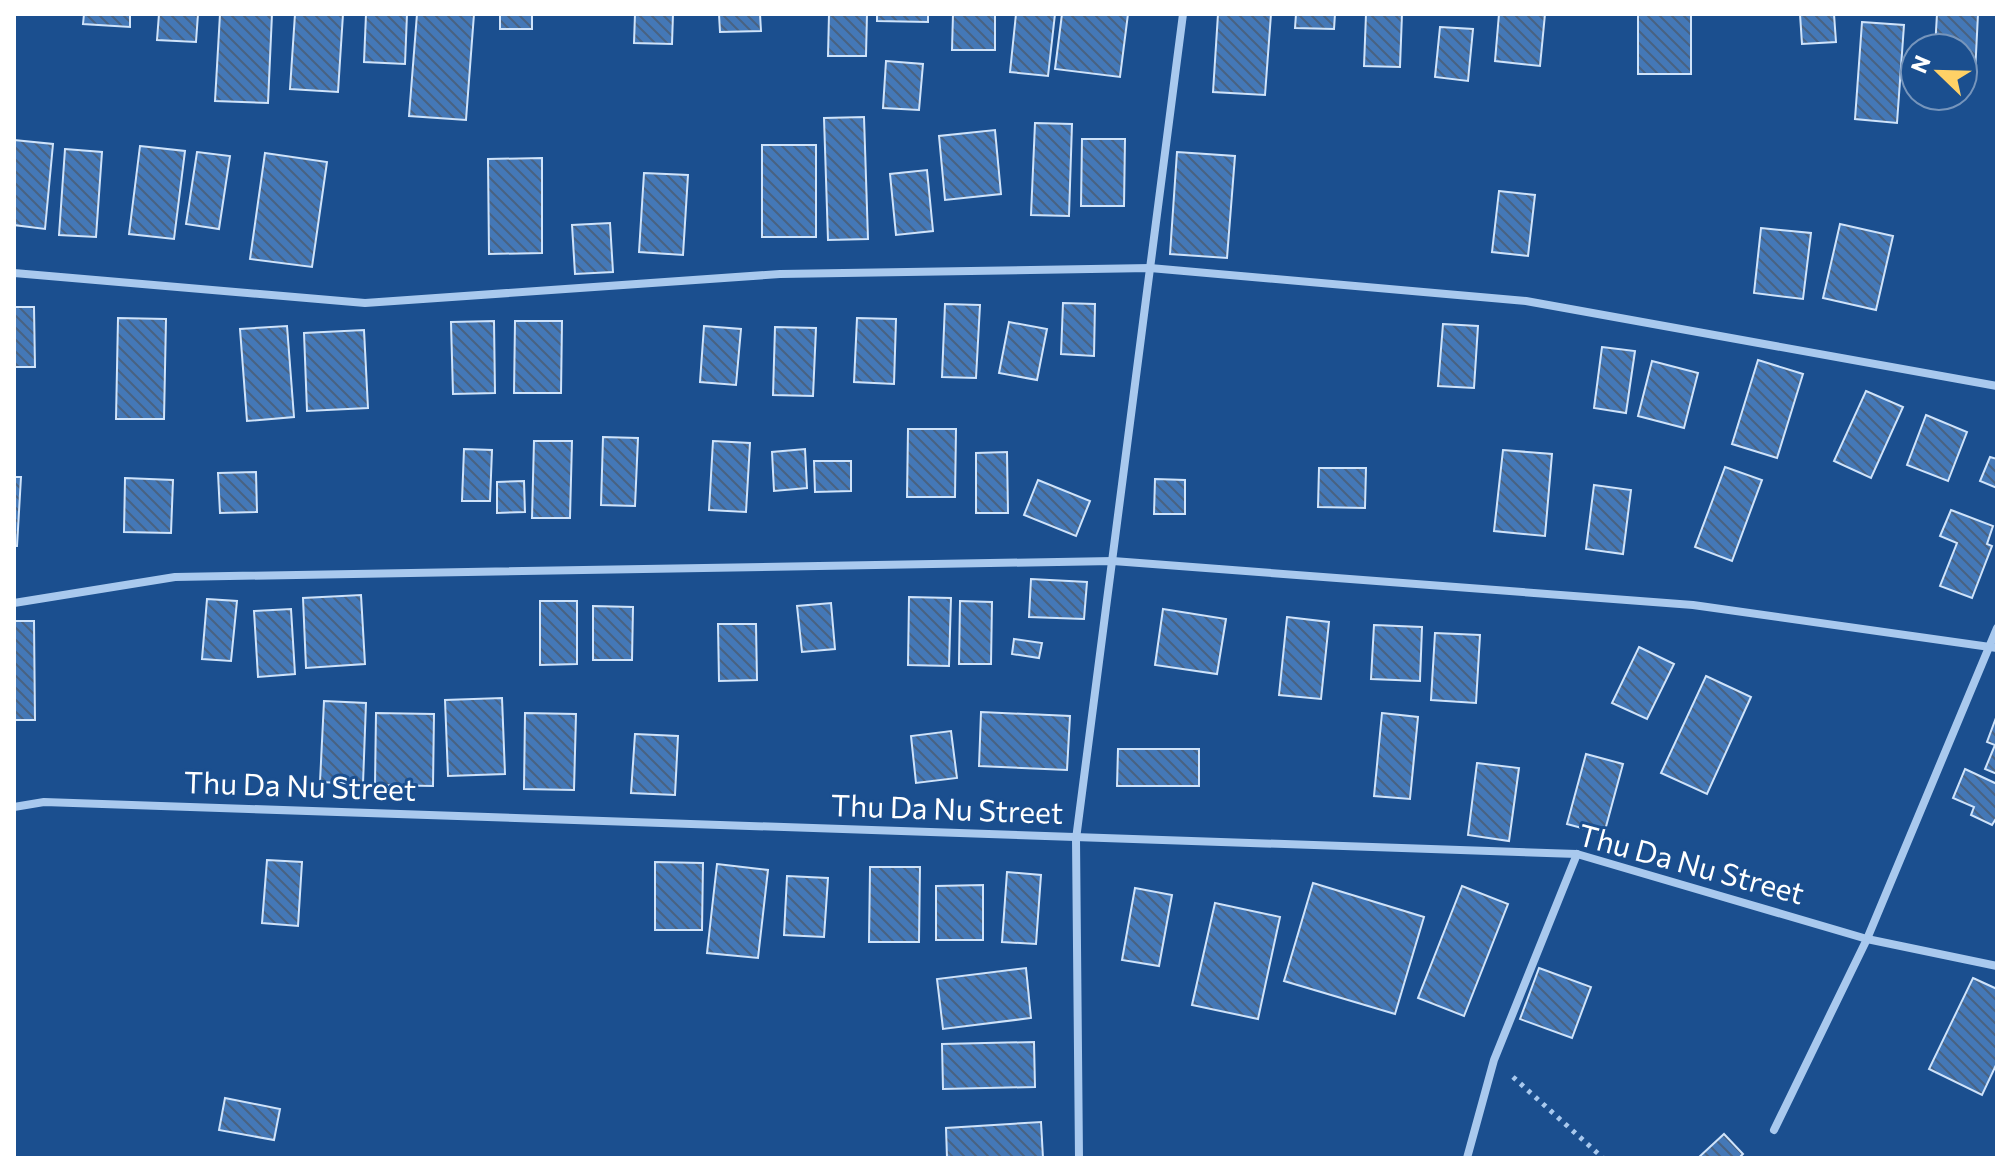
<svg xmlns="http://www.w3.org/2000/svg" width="2011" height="1172" viewBox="0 0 2011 1172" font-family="Commissioner,sans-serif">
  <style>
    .building { fill: url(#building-back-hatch); stroke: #cfe3fa; stroke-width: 2 }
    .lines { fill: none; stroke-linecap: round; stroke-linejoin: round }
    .path { stroke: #a9c9ee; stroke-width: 5; stroke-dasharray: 4 6; stroke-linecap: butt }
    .minor { stroke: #a9c9ee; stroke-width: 8 }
    .labels { text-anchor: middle; stroke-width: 6; stroke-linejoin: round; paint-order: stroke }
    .street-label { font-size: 30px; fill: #fff; stroke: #1b4f8f }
  </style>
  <defs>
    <pattern id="building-back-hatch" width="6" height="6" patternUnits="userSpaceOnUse" patternTransform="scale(2)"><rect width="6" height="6" fill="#4478b7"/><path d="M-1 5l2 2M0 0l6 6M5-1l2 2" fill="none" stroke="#486282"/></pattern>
  </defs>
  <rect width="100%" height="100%" fill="#1b4f8f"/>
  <g class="building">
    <polygon points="84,14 130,14 130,27 83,24"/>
    <polygon points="159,14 198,14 196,42 157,40"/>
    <polygon points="220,14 272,14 268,103 215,101"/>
    <polygon points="295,14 343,14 338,92 290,89"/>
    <polygon points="366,14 407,14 405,64 364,62"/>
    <polygon points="417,14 474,14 466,120 409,116"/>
    <rect x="500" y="14" width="32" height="15"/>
    <polygon points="635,14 673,14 672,44 634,43"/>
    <polygon points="719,14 760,14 761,31 720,32"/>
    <polygon points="829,14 867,14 866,56 828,56"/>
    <polygon points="877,14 928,14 928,22 877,21"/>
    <polygon points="953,14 995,14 995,50 952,50"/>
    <polygon points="1016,14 1055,14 1048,76 1010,72"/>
    <polygon points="1062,14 1128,14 1120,77 1055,69"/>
    <polygon points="1218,14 1271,14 1265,95 1213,92"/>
    <polygon points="1296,14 1335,14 1334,29 1295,28"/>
    <polygon points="1366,14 1402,14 1400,67 1364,66"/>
    <polygon points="1499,14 1545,14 1540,66 1495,61"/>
    <rect x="1638" y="14" width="53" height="60"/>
    <polygon points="1800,14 1834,14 1836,42 1802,44"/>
    <polygon points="1937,14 1978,14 1975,74 1963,73 1963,48 1935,48"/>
    <polygon points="1862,22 1904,25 1897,123 1855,119"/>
    <polygon points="1440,27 1473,29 1468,81 1435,77"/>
    <polygon points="886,61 923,64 919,110 883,108"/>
    <polygon points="864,117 868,239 828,240 824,118"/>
    <polygon points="1035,123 1072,124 1069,216 1031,215"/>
    <polygon points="995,130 1001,194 945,200 939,136"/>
    <polygon points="1082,139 1125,139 1124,206 1081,206"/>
    <polygon points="14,140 53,144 45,229 14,225"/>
    <rect x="762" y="145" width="54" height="92"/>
    <polygon points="140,146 185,151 174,239 129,234"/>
    <polygon points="65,149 102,152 96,237 59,235"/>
    <polygon points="197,152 230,156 219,229 186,224"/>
    <polygon points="1177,152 1235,156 1227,258 1170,254"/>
    <polygon points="265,153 327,162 312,267 250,259"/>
    <polygon points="542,158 542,253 489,254 488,159"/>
    <polygon points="927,170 933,231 896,235 890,174"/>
    <polygon points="644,173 688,175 683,255 639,252"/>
    <polygon points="1499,191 1535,195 1528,256 1492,252"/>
    <polygon points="610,223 613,272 575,274 572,225"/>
    <polygon points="1840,224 1893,236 1876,310 1823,298"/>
    <polygon points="1761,228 1811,233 1803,299 1754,293"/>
    <polygon points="1063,303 1095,304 1094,356 1061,354"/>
    <polygon points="945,304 980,305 976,378 942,377"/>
    <polygon points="14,307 34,307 35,367 14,367"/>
    <polygon points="118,318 166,319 164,419 116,419"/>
    <polygon points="857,318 896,319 894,384 854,382"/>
    <polygon points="494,321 495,393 453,394 451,322"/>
    <polygon points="515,321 562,321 561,393 514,393"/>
    <polygon points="1009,322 1047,329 1037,380 999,373"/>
    <polygon points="1443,324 1478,326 1474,388 1438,386"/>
    <polygon points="287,326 294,417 247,421 240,329"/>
    <polygon points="704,326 741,329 736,385 700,382"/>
    <polygon points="775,327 816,328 813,396 773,395"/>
    <polygon points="364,330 368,408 307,411 304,333"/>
    <polygon points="1602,347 1635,351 1626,413 1594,408"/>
    <polygon points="1758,360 1803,374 1777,458 1732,444"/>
    <polygon points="1652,361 1698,373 1684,428 1638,416"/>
    <polygon points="1866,391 1903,407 1871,478 1834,461"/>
    <polygon points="1926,415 1967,432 1948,481 1907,465"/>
    <polygon points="908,429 956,429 955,497 907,497"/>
    <polygon points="603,437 638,438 635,506 601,505"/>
    <polygon points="534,441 572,441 570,518 532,518"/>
    <polygon points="713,441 750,443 746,512 709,510"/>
    <polygon points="464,449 492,450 490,501 462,501"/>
    <polygon points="805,449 807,488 774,491 772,452"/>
    <polygon points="1503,450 1552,454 1545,536 1494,531"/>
    <polygon points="1007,452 1008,513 976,513 976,453"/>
    <polygon points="1990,457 1997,459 1997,488 1980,481"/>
    <polygon points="814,461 851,461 851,491 815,492"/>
    <polygon points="1725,467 1762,480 1732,561 1695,547"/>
    <polygon points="1319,468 1366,468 1365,508 1318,507"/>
    <polygon points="256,472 257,512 220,513 218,473"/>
    <polygon points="14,477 21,477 17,546 14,546"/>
    <polygon points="125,478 173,480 171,533 124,532"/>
    <polygon points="1155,479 1185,480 1185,514 1154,514"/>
    <polygon points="1038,480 1090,501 1076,536 1024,515"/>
    <polygon points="524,481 525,512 497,513 497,482"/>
    <polygon points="1594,485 1631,490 1623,554 1586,549"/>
    <polygon points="1951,510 1993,526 1987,544 1992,546 1972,598 1940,586 1957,543 1940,536"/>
    <polygon points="1031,579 1087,582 1084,619 1029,617"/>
    <polygon points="361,595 365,664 306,668 303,598"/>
    <polygon points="909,597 951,598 949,666 908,665"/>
    <polygon points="207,599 237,601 231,661 202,659"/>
    <polygon points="540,601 577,601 577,664 540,665"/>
    <polygon points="960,601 992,602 991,664 959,664"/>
    <polygon points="831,603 835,649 802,652 797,606"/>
    <polygon points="593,606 633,607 632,660 593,660"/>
    <polygon points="291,609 295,674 258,677 254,611"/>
    <polygon points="1163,609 1226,619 1217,674 1155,665"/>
    <polygon points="1287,617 1329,622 1321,699 1279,695"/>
    <polygon points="14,621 34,621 35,720 14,720"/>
    <polygon points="718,624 756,624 757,680 719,681"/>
    <polygon points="1374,625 1422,627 1420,681 1371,679"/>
    <polygon points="1435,633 1480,635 1476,703 1431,700"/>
    <polygon points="1014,639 1042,643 1039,658 1012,654"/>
    <polygon points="1639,647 1674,664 1647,719 1612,703"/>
    <polygon points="1706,676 1751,697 1707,794 1661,773"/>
    <polygon points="502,698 505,774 448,776 445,700"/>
    <polygon points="324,701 366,703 363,784 320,782"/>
    <polygon points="981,712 1070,716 1067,770 979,766"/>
    <polygon points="376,713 434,714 433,786 375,785"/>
    <polygon points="525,713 576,714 574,790 524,789"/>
    <polygon points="1382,713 1418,717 1410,799 1374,796"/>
    <polygon points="1997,715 1997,774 1985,769 1995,745 1987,742"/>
    <polygon points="951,731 957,778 916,783 911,736"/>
    <polygon points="635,734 678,736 675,795 631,793"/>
    <polygon points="1118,749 1199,749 1199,786 1117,786"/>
    <polygon points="1586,754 1623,764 1604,834 1567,824"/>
    <polygon points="1477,763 1519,768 1509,841 1468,835"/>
    <polygon points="1965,769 1997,784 1997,817 1992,825 1971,815 1974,807 1953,798"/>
    <polygon points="267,860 302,862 298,926 262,923"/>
    <polygon points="655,862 703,863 702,930 655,930"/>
    <polygon points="717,864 768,870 758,958 707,953"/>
    <polygon points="870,867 920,867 919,942 869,942"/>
    <polygon points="1007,872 1041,875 1036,944 1002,942"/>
    <polygon points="787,876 828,878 824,937 784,935"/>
    <polygon points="1313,883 1424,917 1395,1014 1284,981"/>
    <polygon points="983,885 983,940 936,940 936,886"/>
    <polygon points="1462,886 1508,904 1464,1016 1418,998"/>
    <polygon points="1135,888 1172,895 1159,966 1122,960"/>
    <polygon points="1215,903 1280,917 1258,1019 1192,1005"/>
    <polygon points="1026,968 1031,1018 943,1029 937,979"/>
    <polygon points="1539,968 1591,987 1572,1038 1520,1019"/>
    <polygon points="1973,978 1997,989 1997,1063 1982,1095 1929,1069"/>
    <polygon points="1034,1042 1035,1087 943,1089 942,1044"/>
    <polygon points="225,1098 280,1109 274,1140 219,1130"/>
    <polygon points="1041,1122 1043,1158 947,1158 946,1128"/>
    <polygon points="1724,1134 1743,1154 1739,1158 1698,1158"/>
  </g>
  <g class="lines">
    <polyline class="path" points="1513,1077 1603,1158"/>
    <g class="minor">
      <polyline points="14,273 365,303 780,274 1150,268 1526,301 1997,386"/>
      <polyline points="14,603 175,577 1113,561 1693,605 1997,648"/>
      <polyline points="14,807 44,802 1577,854 1867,939 1997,966"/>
      <polyline points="1774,1130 1867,939 1997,628"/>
      <polyline points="1079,1158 1076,839 1183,14"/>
      <polyline points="1467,1158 1494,1060 1577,854"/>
    </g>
  </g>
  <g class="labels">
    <g class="street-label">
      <text transform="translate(300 787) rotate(2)" y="10">Thu Da Nu Street</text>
      <text transform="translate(947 810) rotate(2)" y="10">Thu Da Nu Street</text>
      <text transform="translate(1691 865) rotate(15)" y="10">Thu Da Nu Street</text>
    </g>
  </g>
  <rect width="2011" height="1172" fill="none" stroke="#ffffff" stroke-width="32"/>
  <g transform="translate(1939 72) rotate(293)"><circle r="38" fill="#1b4f8f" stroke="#7695bc" stroke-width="2"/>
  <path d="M0-6L14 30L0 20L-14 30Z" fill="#ffd166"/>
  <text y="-12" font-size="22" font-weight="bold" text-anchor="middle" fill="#ffffff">N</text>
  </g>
</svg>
